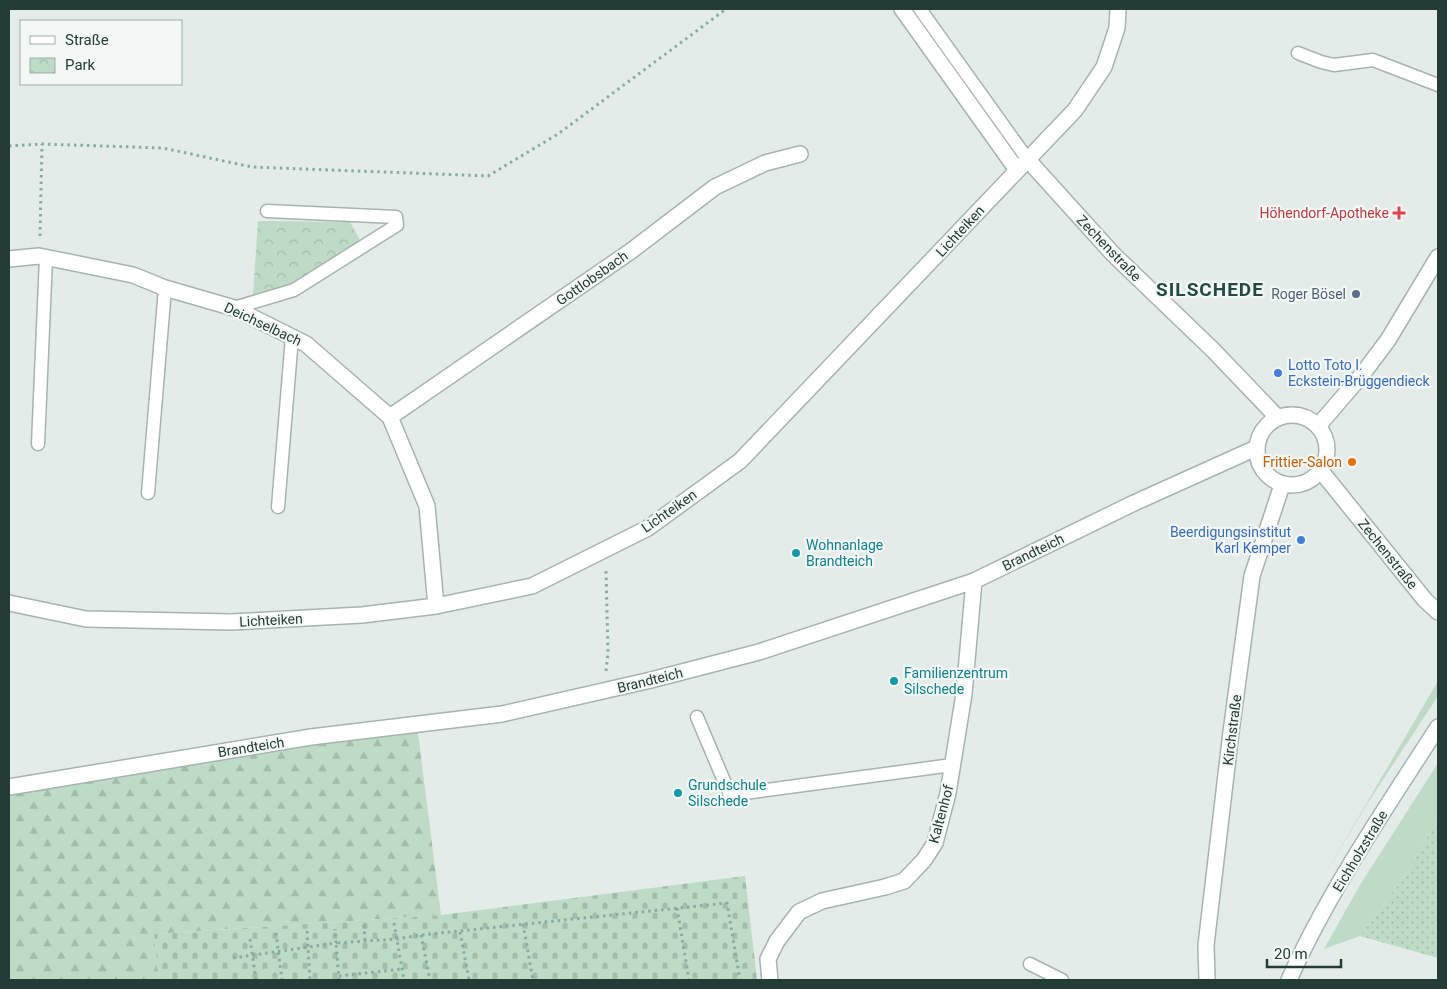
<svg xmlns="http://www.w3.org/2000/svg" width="1447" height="989" viewBox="0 0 1447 989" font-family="Roboto,sans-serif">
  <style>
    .grass { fill: #bedbc6 }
    .forest { fill: url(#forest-firs) }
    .cemetery { fill: url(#cemetery-stones) }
    .park { fill: url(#park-crowns) }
    .garden { fill: url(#garden-dots) }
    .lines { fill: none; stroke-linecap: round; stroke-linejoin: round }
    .service-casing { stroke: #a6b4af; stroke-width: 15 }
    .minor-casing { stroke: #a6b4af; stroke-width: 18 }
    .secondary-casing { stroke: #a2b7b0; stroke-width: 18 }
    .path { stroke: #86ada1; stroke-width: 3; stroke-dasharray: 2.5 4; stroke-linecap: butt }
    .service { stroke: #fff; stroke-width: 12 }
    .minor { stroke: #fff; stroke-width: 15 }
    .secondary { stroke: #fff; stroke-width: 15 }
    .health-dot { fill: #e0444e; stroke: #f3f8f6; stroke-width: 2 }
    .service-dot { fill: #5c6f8a; stroke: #f3f8f6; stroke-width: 2 }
    .shop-dot { fill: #3f7fe0; stroke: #f3f8f6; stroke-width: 2 }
    .food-dot { fill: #e8710a; stroke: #f3f8f6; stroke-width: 2 }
    .culture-dot { fill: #0f9aa8; stroke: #f3f8f6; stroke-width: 2 }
    .labels { text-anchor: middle; stroke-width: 4.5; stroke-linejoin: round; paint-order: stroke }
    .health-label { font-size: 14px; fill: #be3a42; stroke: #f3f8f6; text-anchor: end }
    .street-label { font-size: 14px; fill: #243c36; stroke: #f3f8f6 }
    .service-label { font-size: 14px; fill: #4e5e75; stroke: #f3f8f6; text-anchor: end }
    .shop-label { font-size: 14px; fill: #366cbe; stroke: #f3f8f6; text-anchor: start }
    .food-label { font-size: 14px; fill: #c56008; stroke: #f3f8f6; text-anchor: end }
    .culture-label { font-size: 14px; fill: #0d838f; stroke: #f3f8f6; text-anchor: start }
    .district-label { font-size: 19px; font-weight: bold; letter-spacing: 1px; fill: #214c43; stroke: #f3f8f6 }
  </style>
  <defs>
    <pattern id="forest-firs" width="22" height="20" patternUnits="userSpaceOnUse" patternTransform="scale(1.25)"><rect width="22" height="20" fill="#bedbc6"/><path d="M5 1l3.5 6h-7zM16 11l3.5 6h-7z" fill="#a3bdab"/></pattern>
    <pattern id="cemetery-stones" width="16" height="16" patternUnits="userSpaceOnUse" patternTransform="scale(1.25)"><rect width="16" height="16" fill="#bedbc6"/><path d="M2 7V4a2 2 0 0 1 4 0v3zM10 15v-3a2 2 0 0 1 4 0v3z" fill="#a3bdab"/></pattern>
    <pattern id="park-crowns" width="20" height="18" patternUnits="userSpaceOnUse" patternTransform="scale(1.25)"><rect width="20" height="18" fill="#bedbc6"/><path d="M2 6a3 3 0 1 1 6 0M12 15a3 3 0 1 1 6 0" fill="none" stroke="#a3bdab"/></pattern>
    <pattern id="garden-dots" width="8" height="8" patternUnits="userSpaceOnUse" patternTransform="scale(1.25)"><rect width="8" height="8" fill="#bedbc6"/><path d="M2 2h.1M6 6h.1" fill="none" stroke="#a3bdab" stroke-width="1.8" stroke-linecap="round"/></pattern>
  </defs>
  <rect width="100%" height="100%" fill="#e3ece8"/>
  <g class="grass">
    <polygon points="1438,681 1438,696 1367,804 1324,876"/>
    <polygon points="1438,763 1438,818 1407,873 1360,936 1324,949 1360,885"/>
  </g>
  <polygon class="forest" points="418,733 441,915 154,934 159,980 9,980 9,795 313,743"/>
  <polygon class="cemetery" points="745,876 757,980 159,980 154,934 441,915"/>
  <polygon class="park" points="258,221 350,222 361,242 290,284 253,295"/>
  <polygon class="garden" points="1438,818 1438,958 1360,936 1407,873"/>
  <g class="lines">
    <g class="service-casing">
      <g id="service">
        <polyline points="920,9 1028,160"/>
        <polyline points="1298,53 1321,62 1334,65 1373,60 1438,85"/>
        <polyline points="234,308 294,290 397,225 396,217 267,211"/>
        <polyline points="38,444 46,258"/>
        <polyline points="148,493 165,288"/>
        <polyline points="278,507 292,337"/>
        <polyline points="697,717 730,795 952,765"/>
        <polyline points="1030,964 1062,980"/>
      </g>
    </g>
    <g class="minor-casing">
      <g id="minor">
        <polyline points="902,9 1017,170"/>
        <polyline points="1028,160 1113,254 1213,350 1278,418"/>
        <polyline points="9,259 39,256 133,275 165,288 234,308 306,344 390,417 427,506 436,606"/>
        <circle cx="1292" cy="450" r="35"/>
        <polyline points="390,417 631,251 715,187 765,163 800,154"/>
        <polyline points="1318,426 1361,376 1388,340 1438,257"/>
        <polyline points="1321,471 1425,600 1438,612"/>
        <polyline points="9,603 86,619 231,622 362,615 436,606 532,586 648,528 740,461 1075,110 1104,67 1117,28 1118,9"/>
        <polyline points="9,787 311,737 502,714 651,680 759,652 974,581 1134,503 1256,448"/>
        <polyline points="770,980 768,959 777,941 799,912 822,901 885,887 904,881 924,860 935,843 948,793 964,694 974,581"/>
        <polyline points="1207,980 1206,945 1231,732 1252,576 1282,485"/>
      </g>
    </g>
    <g class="secondary-casing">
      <path id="secondary" d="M 1289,980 C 1328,892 1386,808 1438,727"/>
    </g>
    <g class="path">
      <polyline points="9,146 42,144 163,148 252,167 488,176 558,134 726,9"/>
      <polyline points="40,236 42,144"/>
      <polyline points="606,671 608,653 606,570"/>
      <polyline points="677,908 689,980"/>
      <polyline points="394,923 404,980"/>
      <polyline points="523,924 533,980"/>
      <polyline points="364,925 365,941"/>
      <polyline points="307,931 310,980"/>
      <polyline points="460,932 469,980"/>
      <polyline points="276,933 282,980"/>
      <polyline points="421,935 430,980"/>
      <polyline points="250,939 256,980"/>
      <polyline points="233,958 336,943 335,929"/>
      <polyline points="339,976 402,969"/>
      <polyline points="339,980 336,943 397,939 421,935 727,903 740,980"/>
    </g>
    <use href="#service" class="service"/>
    <use href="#minor" class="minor"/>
    <use href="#secondary" class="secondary"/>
  </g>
  <path class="health-dot" d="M1396.5 205.5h5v5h5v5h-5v5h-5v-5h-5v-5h5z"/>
  <circle class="service-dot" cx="1356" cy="294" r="5"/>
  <g class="shop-dot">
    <circle cx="1278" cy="373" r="5"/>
    <circle cx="1301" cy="540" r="5"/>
  </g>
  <circle class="food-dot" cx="1352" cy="462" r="5"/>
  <g class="culture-dot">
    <circle cx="796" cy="553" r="5"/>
    <circle cx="894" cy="681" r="5"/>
    <circle cx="678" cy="793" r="5"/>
  </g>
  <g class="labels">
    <g class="health-label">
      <text x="1389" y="218">Höhendorf-Apotheke</text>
    </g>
    <g class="street-label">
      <text transform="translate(960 231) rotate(-47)" y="5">Lichteiken</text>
      <text transform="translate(1109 248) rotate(46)" y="5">Zechenstraße</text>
      <text transform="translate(592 278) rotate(-35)" y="5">Gottlobsbach</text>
      <text transform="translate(263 324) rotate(25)" y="5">Deichselbach</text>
      <text transform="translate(669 511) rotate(-35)" y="5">Lichteiken</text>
      <text transform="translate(1033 552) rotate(-26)" y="5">Brandteich</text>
      <text transform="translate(1388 554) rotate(51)" y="5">Zechenstraße</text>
      <text transform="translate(271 620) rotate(-3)" y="5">Lichteiken</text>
      <text transform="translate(650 680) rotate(-14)" y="5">Brandteich</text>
      <text transform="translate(1232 730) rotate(-83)" y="5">Kirchstraße</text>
      <text transform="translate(251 747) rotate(-9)" y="5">Brandteich</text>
      <text transform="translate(941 814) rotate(-75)" y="5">Kaltenhof</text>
      <text transform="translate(1360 851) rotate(-59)" y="5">Eichholzstraße</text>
    </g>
    <g class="service-label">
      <text x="1346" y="299">Roger Bösel</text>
    </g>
    <g class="shop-label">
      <text x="1288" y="370">Lotto Toto I.<tspan x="1288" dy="16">Eckstein-Brüggendieck</tspan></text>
      <text x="1291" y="537" text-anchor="end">Beerdigungsinstitut<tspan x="1291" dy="16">Karl Kemper</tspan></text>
    </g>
    <g class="food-label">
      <text x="1342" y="467">Frittier-Salon</text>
    </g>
    <g class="culture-label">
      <text x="806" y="550">Wohnanlage<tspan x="806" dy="16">Brandteich</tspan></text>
      <text x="904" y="678">Familienzentrum<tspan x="904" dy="16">Silschede</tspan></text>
      <text x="688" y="790">Grundschule<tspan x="688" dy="16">Silschede</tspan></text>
    </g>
    <g class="district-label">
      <text x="1210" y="296">SILSCHEDE</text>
    </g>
  </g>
  <rect width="1447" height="989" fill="none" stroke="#243c36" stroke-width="20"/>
  <rect x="20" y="20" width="162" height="65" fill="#f3f8f6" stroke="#a0ada9"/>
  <rect x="30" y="36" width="25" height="8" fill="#ffffff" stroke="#a0ada9"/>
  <text x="65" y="45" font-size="15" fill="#243c36">Straße</text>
  <rect x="30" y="58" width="25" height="15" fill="url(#park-crowns)" stroke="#a0ada9"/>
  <text x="65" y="70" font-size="15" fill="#243c36">Park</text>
  <path d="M1267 959v8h74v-8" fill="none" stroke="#243c36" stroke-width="2.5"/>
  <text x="1274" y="959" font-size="15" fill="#243c36" stroke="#f3f8f6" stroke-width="4" paint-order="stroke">20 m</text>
</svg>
